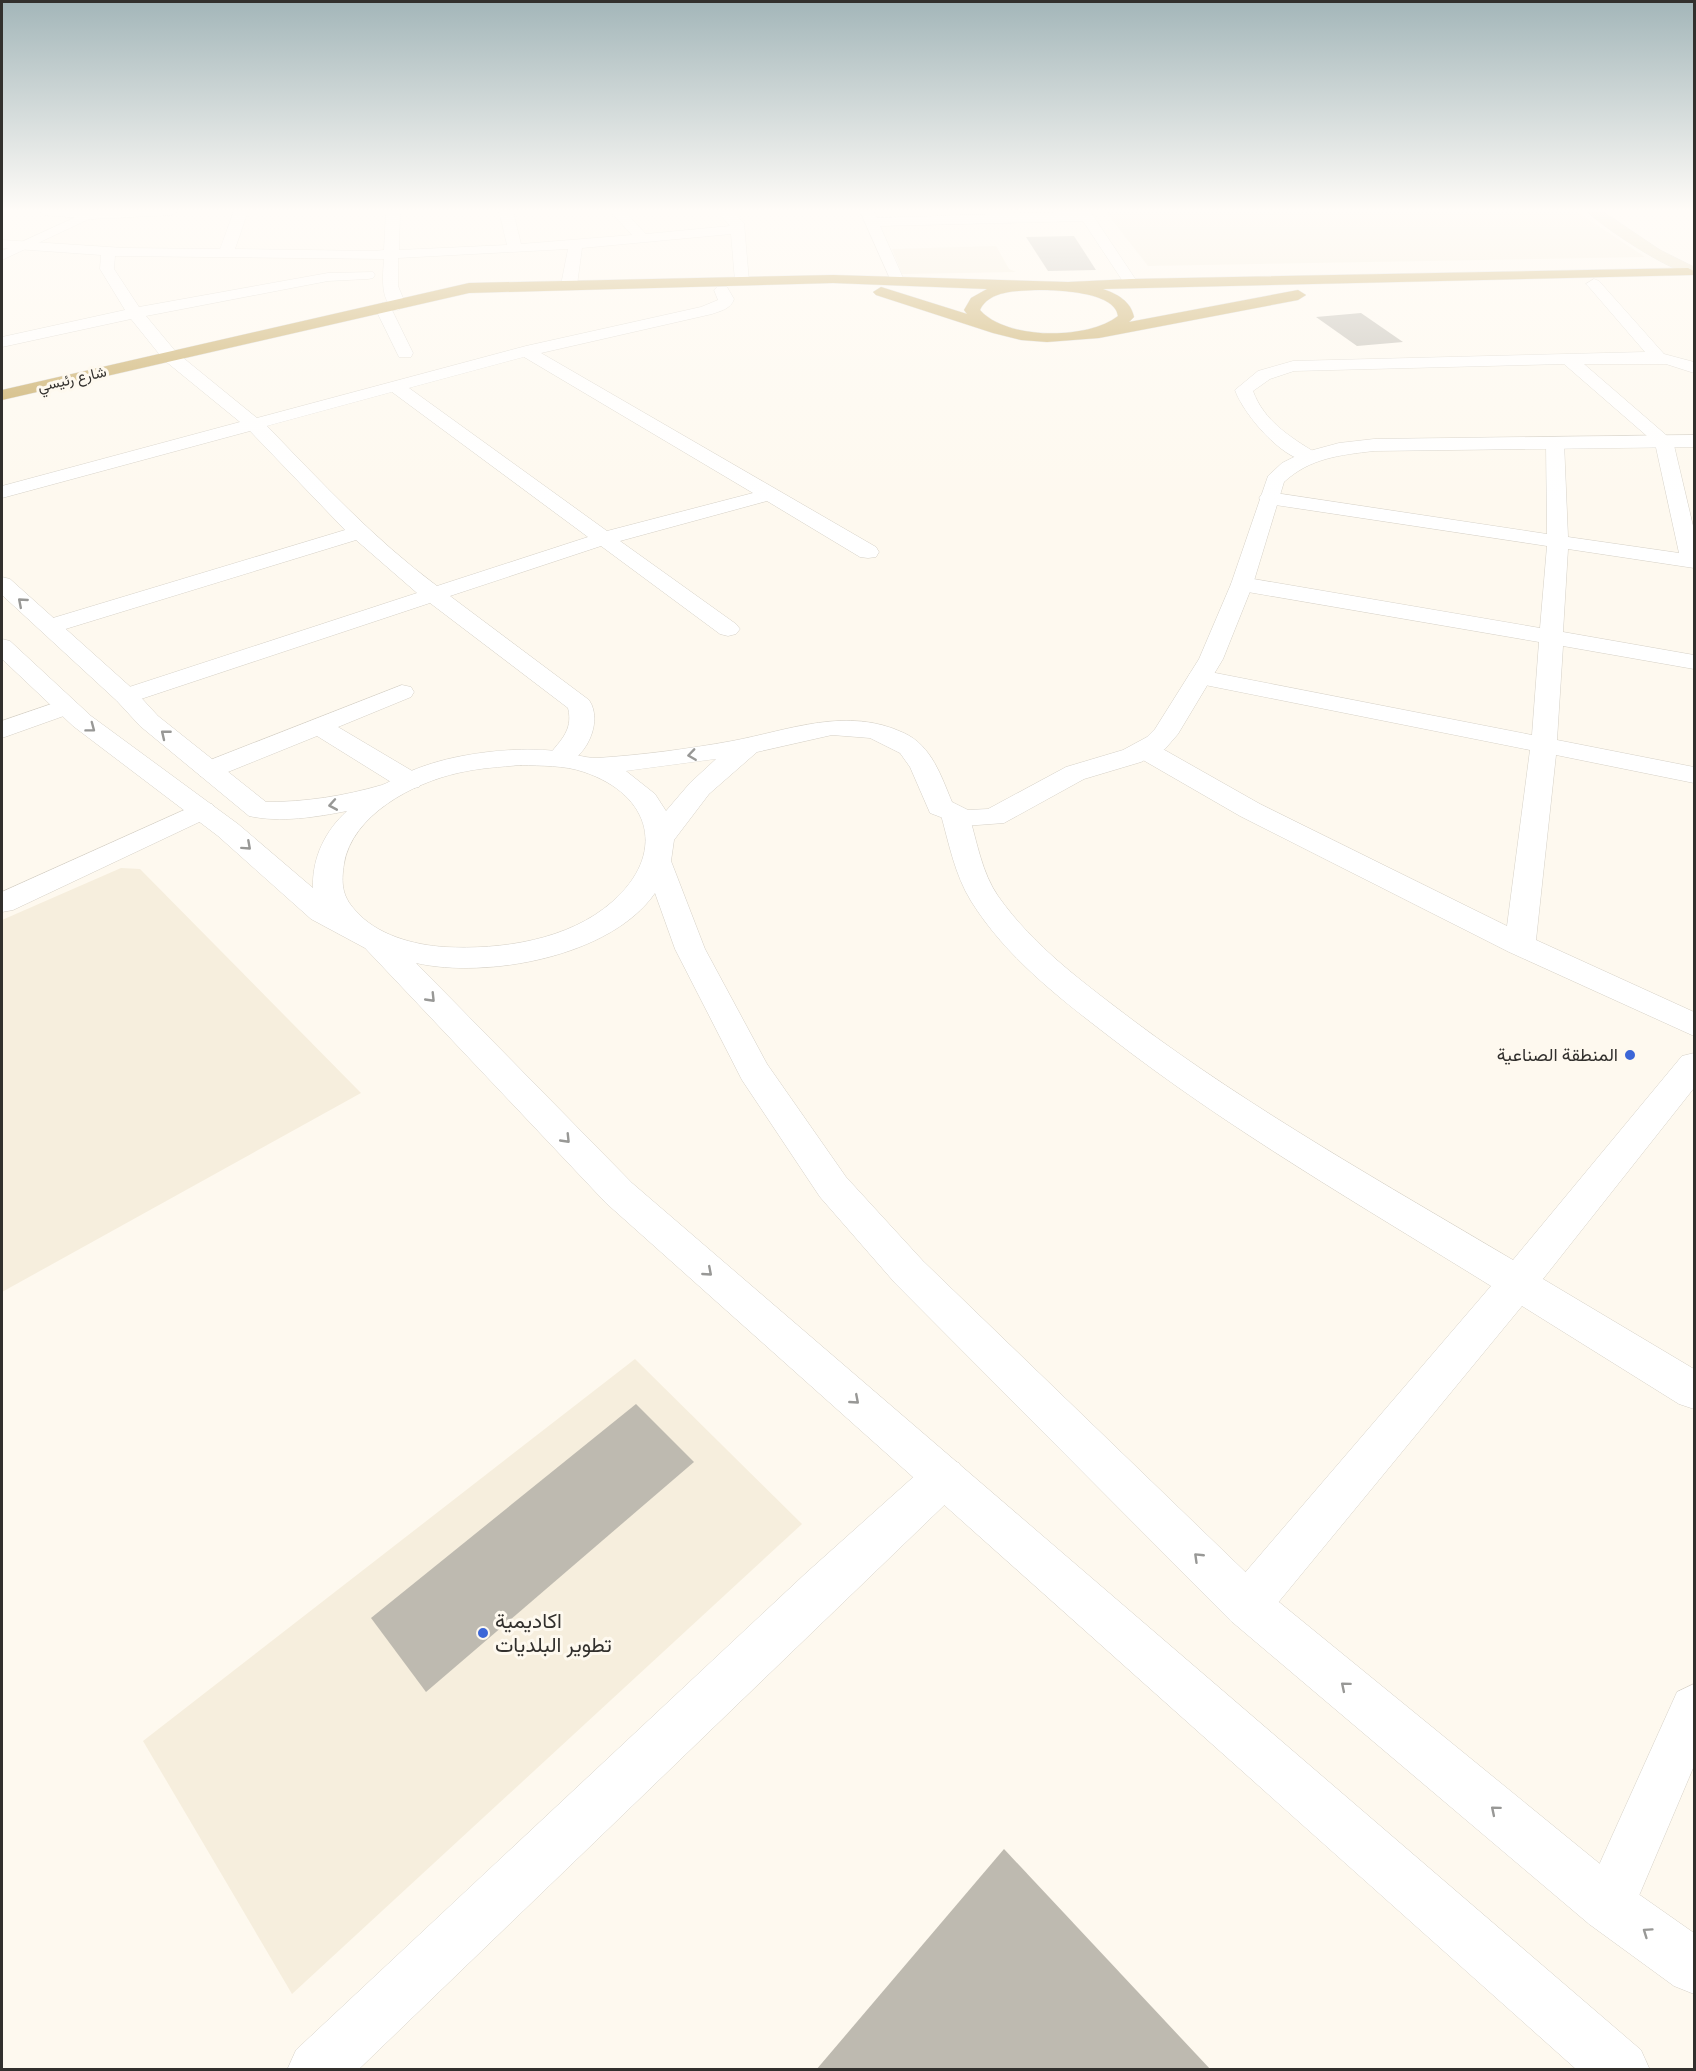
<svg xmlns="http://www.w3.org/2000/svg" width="1696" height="2071" viewBox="0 0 1696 2071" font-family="Overpass,Vazirmatn,sans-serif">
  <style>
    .built { fill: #f6eedd }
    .building { fill: #bebab0 }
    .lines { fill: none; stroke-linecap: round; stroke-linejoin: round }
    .minor-casing { stroke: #d6d1c7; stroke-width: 1 }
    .tertiary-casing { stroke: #d6d1c7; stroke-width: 1 }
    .secondary-casing { stroke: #d6d1c7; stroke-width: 1 }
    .trunk-casing { stroke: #dadad9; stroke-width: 1 }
    .minor { fill: #fff; fill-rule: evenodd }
    .tertiary { fill: #fff; fill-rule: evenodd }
    .secondary { fill: #e8ddc0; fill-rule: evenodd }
    .trunk { fill: #c3a457; fill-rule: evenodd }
    .oneway { stroke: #989896 }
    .poi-dot { fill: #3c66d7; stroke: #fef9ef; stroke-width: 2 }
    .labels { text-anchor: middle; stroke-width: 6; stroke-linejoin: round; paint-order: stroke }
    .far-street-label { font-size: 15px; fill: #32302d; stroke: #fef9ef }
    .poi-label { font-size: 18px; fill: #32302d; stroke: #fef9ef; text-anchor: end }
    .near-poi-label { font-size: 21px; fill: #32302d; stroke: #fef9ef; text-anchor: start }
  </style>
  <rect width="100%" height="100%" fill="#fef9ef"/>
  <g class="built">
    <polygon points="1105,211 1576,211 1645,257 1148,266"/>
    <polygon points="996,246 1009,269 1016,272 902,274 892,249"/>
    <polygon points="121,868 140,869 361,1093 2,1292 2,920"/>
    <polygon points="635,1359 802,1524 292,1994 143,1741"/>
  </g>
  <g class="building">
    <polygon points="1074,236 1096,270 1048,271 1026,237"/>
    <polygon points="1361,313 1403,342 1357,346 1316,317"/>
    <polygon points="636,1404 694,1462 426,1692 371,1618"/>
    <polygon points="1004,1849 1211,2070 816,2070"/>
  </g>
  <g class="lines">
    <g class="minor-casing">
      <g id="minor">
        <polygon points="39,211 178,211 172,215 92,219 45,215"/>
        <path d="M 234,211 L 248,211 L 235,249 L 375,251 L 384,250 L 386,211 L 400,211 L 399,250 L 507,245 L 499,211 L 513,211 L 521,244 L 632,235 L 610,211 L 624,211 L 646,234 L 730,226 L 718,212 L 732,211 L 744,223 L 749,281 L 742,285 L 735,281 L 731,234 L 582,248 L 577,285 L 569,290 L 561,285 L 568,249 L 398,258 L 398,286 L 406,305 L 398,310 C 379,305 383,274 384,259 L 115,256 L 114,269 L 139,307 L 328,273 L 373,272 L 375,275 L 373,278 L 368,279 L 328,281 L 146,316 L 176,352 L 257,418 L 526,346 L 701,307 L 718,300 L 714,290 L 717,287 L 727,287 L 734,299 C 731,309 720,311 712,314 L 541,353 L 876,547 L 879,552 L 876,557 L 868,558 L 860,557 L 767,501 L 620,541 L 736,624 L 740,629 L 736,634 L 728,636 L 720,634 L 601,546 L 450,596 L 589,700 C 606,724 580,772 550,765 L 546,759 C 558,742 574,732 568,708 L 430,603 L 135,701 L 126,703 L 117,701 L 114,696 L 117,691 L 417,593 L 356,540 L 59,631 L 51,633 L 43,631 L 39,626 L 43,621 L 345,530 L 250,431 L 2,498 L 2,486 L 240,422 L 164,360 L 131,319 L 2,347 L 2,337 L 125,310 L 100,269 L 101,255 L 2,248 L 2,240 L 124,248 L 220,249 ZM 524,357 L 753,493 L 607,531 L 409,388 ZM 392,392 L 588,537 L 437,586 C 374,539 321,482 267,426 Z"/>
        <polygon points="860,211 874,211 877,218 1090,211 1138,283 1131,287 1126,286 1083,221 880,226 904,280 902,283 892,283"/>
        <path d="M 1594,279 L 1599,281 L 1664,354 L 1694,362 L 1694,373 L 1666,364 L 1584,364 L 1673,441 L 1694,530 L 1694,568 L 1568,549 L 1563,632 L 1694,655 L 1694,669 L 1563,646 L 1557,740 L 1694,767 L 1694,783 L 1556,755 L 1536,940 L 1694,1012 L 1694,1036 L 1509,952 L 1240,816 L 1136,756 L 1132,750 L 1136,744 L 1145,742 L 1154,744 L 1260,804 L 1507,926 L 1530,750 L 1200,684 L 1191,682 L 1188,677 L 1191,672 L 1200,670 L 1532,735 L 1539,642 L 1242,591 L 1234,589 L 1231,584 L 1234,579 L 1242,577 L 1540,628 L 1547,546 L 1269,504 L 1262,502 L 1259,498 L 1262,494 L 1269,492 L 1547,534 L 1546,442 L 1548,438 L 1562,438 L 1564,442 L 1568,537 L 1679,553 L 1655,443 L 1564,364 L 1294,371 L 1270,379 L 1253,391 C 1264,421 1290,437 1316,453 L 1319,457 L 1316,461 C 1288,468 1243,414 1235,390 L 1258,371 L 1293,361 L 1645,352 L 1589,287 L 1586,284 Z"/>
        <polygon points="383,303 391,308 413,353 411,357 399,357 397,353 375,308"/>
        <polygon points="402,685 411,687 414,692 411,697 338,727 419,775 422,781 419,787 409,789 399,787 317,736 218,776 209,778 200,776 196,770 200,764"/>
        <polygon points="66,699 75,702 79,707 75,712 2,738 2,721"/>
        <polygon points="202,802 212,804 216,810 212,816 13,910 2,912 2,892"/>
        <path d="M 955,807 L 965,809 L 969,815 C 977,842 982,873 998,896 C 1034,947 1084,983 1134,1021 C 1253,1110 1385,1184 1513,1260 L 1682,1056 L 1694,1053 L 1694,1088 L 1543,1279 L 1694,1369 L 1694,1409 L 1679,1404 L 1522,1306 L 1263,1621 L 1247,1628 L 1231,1621 L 1224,1605 L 1231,1589 L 1491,1286 C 1362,1206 1230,1130 1110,1037 C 1058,997 1006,957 971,901 C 955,875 949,844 941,815 L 945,809 Z"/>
        <polygon points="944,1457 959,1463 966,1477 959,1491 358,2070 287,2070 296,2050 805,1574 929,1463"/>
        <polygon points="1694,1684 1694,1766 1627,1924 1608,1932 1589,1924 1581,1905 1677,1692"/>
      </g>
    </g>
    <g class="tertiary-casing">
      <g id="tertiary">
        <polygon points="89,211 106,211 2,260 2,251"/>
        <path d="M 1694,435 L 1694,447 L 1374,451 C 1340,455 1310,458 1284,482 L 1253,584 L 1223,659 L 1178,734 L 1165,749 L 1141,762 L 1084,779 L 1004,823 L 964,826 L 930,813 L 910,767 L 900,753 L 870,738 L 832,735 L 757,752 L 709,794 L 674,840 L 671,861 L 705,949 L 767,1064 L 846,1177 L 923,1261 L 1263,1589 L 1627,1886 L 1694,1933 L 1694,1994 L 1674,1986 L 1589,1924 L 1231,1621 L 895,1283 L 820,1197 L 742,1080 L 675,949 L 655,893 C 611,957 486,979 416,963 L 632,1183 L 1641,2050 L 1650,2070 L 1577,2070 L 606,1203 L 365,948 L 311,919 L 218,836 L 73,726 L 2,659 L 2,639 L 10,641 L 91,716 L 238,824 L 313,888 C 312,858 325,831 347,811 C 317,817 280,823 249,816 L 140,726 L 117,701 L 2,595 L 2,577 L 10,579 L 135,691 L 158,716 L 266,802 C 306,802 344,796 382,785 C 388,783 395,778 402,775 C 421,766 441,760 462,756 C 494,750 525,748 557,751 C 570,753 584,758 597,758 C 642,755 688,749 732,741 C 790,730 847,706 904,733 C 932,746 941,776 952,802 L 968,810 L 988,809 L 1066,767 L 1123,750 L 1147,737 L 1155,729 L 1199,659 L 1231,584 L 1268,476 L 1282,463 L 1302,453 L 1339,443 L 1374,439 ZM 716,759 L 690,783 L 666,811 L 655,794 L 626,771 ZM 521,765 C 541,766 564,765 584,772 C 652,795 667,854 612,902 C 569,940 501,950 445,947 C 414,945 376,935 355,910 C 342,896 341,883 344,864 C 352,815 413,783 458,773 C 479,768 500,767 521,765 Z"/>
      </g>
    </g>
    <g class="secondary-casing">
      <path id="secondary" d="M 1587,211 L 1602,211 L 1660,250 L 1694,267 L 1694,273 C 1679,278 1599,225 1587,211 Z"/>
    </g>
    <g class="trunk-casing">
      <path id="trunk" d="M 1688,268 L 1694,271 L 1693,275 L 1103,289 C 1117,294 1131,301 1134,317 L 1129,322 L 1298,290 L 1306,295 L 1298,300 L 1099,338 L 1047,342 L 1021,340 L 993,333 L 876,295 L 873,292 L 881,287 L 967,314 L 964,310 L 971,298 L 987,289 L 833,283 L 469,293 L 2,400 L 2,390 L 469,283 L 833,275 L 1068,282 L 1131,279 ZM 1036,290 C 1055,290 1115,291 1118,316 C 1088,340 1006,340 980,310 C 989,290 1018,291 1036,290 Z"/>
    </g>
    <use href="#minor" class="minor"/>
    <use href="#tertiary" class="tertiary"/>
    <use href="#secondary" class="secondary"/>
    <use href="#trunk" class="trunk"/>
  </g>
  <defs><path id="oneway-chevron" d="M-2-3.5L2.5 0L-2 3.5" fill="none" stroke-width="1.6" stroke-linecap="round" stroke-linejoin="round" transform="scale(1.5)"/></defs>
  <g class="oneway">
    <use href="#oneway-chevron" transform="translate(22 602) rotate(-139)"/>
    <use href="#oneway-chevron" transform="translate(91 728) rotate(37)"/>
    <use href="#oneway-chevron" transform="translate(165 734) rotate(-141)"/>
    <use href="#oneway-chevron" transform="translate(692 755) rotate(172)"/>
    <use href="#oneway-chevron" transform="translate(333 805) rotate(170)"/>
    <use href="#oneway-chevron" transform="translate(247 846) rotate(42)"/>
    <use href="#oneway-chevron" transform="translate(431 998) rotate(46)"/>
    <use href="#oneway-chevron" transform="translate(566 1139) rotate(46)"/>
    <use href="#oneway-chevron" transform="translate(708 1272) rotate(41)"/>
    <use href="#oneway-chevron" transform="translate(855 1400) rotate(41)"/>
    <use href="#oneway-chevron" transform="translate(1198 1557) rotate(-136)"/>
    <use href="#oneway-chevron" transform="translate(1345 1686) rotate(-140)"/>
    <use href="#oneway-chevron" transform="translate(1495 1810) rotate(-140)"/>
    <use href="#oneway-chevron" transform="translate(1647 1932) rotate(-145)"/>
  </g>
  <linearGradient id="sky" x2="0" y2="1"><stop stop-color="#a3b6b9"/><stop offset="0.42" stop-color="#fffcf8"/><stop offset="1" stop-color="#fffcf8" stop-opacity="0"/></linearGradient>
  <rect width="1696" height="501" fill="url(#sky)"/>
  <g class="poi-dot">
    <circle cx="1630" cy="1055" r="6"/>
    <circle cx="483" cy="1633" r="6"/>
  </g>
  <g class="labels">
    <g class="far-street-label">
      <text transform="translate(72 379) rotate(-13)" y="5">شارع رئيسي</text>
    </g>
    <g class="poi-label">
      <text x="1618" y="1061">المنطقة الصناعية</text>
    </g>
    <g class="near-poi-label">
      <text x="495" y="1628">اكاديمية<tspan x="495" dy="24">تطوير البلديات</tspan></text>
    </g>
  </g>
  <rect width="1696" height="2071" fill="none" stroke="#32302d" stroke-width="6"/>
</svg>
